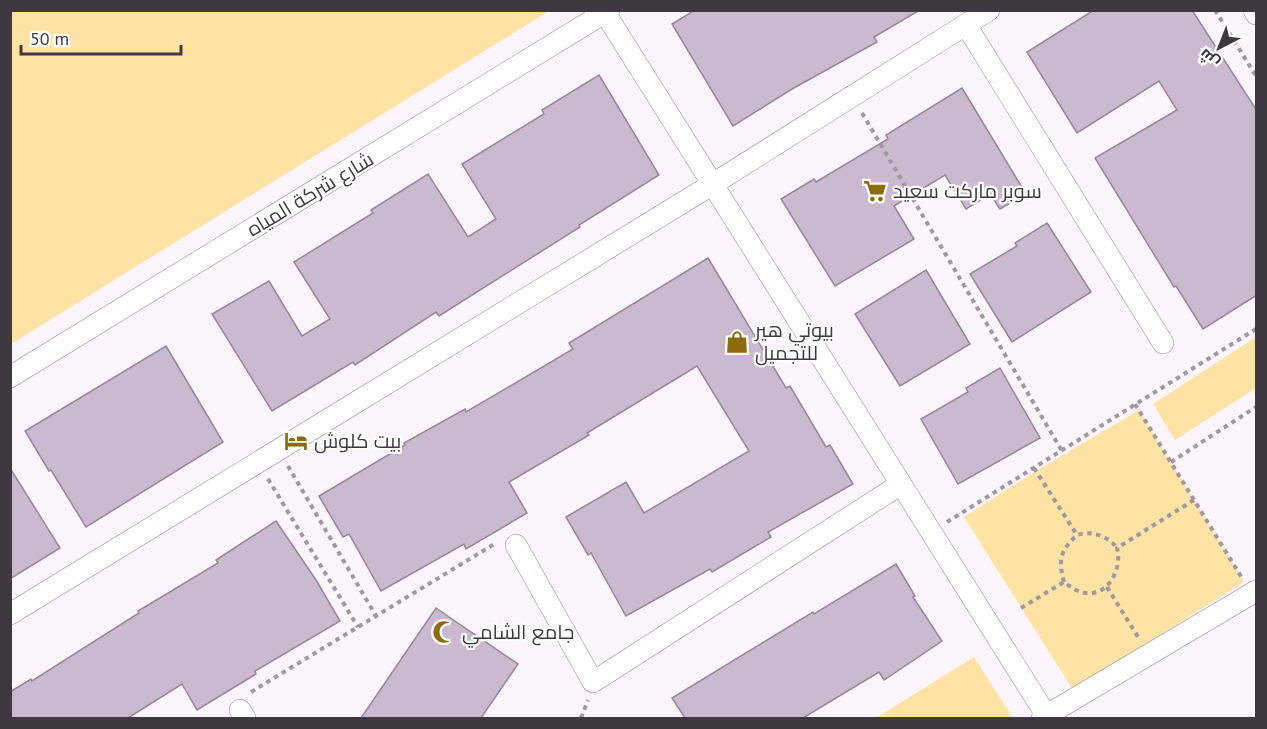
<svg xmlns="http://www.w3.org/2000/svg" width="1267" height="729" viewBox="0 0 1267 729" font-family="'PT Sans',Cairo,sans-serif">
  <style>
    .green { fill: #fee3a4 }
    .building { fill: #cbb9cf; stroke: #97869a; stroke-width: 1.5 }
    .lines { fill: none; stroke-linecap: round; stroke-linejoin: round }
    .minor-casing { stroke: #958499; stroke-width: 22 }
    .path { stroke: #9f98a1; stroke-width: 4; stroke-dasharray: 4.5 4.5; stroke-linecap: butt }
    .minor { stroke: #fff; stroke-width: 21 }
    .labels { text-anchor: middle; stroke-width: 4.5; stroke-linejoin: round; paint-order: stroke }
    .poi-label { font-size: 20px; fill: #3f3841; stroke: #fff; text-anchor: start }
    .street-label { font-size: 20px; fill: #3f3841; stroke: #fff }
  </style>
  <rect width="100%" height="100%" fill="#fdf5fe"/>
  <g class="green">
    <polygon points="11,10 549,10 549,11 11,344"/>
    <polygon points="1256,337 1256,388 1175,440 1153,404"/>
    <polygon points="1139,410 1244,582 1073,690 964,517 1036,471"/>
    <polygon points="974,657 1013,718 876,718"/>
  </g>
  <g class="building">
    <polygon points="695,10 920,10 874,37 877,42 792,89 733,126 672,24"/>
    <polygon points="1094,10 1192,10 1257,111 1257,295 1203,329 1176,286 1174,287 1095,158 1177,110 1159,81 1077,133 1027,52"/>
    <polygon points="599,75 659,175 579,225 580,227 439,316 436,312 355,365 353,362 272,411 212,314 269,281 302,336 330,319 294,262 373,213 371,210 428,174 468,237 496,219 462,164 544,114 542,110"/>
    <polygon points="962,88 1026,194 1000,209 990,194 966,209 945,175 894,206 914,239 835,286 781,199 814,179 816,182 888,139 886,135"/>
    <polygon points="1047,223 1091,292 1012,342 970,274 1017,246 1015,243"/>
    <polygon points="708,258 786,388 790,386 826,447 830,445 853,484 768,532 771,537 712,572 710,569 626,616 591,553 588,555 566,517 626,482 644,513 749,451 697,366 587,433 589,435 509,482 527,513 466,549 464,544 381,591 349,534 343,537 319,496 405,445 404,443 465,409 466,412 573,349 569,343"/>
    <polygon points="926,270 970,344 900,386 855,314"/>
    <polygon points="166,346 223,442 86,527 51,470 49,471 25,431"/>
    <polygon points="1000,368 1040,438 958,484 921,419 968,392 966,388"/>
    <polygon points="10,468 60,548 10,579"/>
    <polygon points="276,521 316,580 340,621 255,671 256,674 197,710 182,684 128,718 10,718 10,692 31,679 32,681 139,613 138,611 218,563 216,560"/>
    <polygon points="896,564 915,596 913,597 942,641 884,680 879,672 803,718 685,718 672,698 813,612 814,614"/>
    <polygon points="436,608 518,664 481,718 361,718"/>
  </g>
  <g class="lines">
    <g class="minor-casing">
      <g id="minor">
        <polyline points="1254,10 1256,14"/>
        <polyline points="605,13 1048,718"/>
        <polyline points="966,25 1163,343"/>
        <polyline points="10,377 609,10"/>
        <polyline points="516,545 593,682 901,484"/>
        <polyline points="10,614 713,184 989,10"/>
        <polyline points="240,710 245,718"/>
        <polyline points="1042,718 1256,591"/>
      </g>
    </g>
    <g class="path">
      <polyline points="1215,10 1256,76"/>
      <polyline points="862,113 1062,451"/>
      <polyline points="1135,404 1242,578"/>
      <polyline points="1171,462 1256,407"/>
      <polyline points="288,466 376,616"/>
      <path d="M 1034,468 L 1077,535 C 1092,530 1108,536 1117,548"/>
      <polyline points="268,479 358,627"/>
      <polyline points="947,522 1256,329"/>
      <path d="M 1064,582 C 1058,560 1060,551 1077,535"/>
      <polyline points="1107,587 1138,637"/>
      <path d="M 1021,608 L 1064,582 C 1069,586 1075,590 1081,592 C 1107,600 1123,569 1117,548 L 1194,500"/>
      <polyline points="251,692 496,543"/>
      <polyline points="581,718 588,700"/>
    </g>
    <use href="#minor" class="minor"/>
  </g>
  <defs>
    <g id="supermarket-bare" transform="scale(1.8)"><path d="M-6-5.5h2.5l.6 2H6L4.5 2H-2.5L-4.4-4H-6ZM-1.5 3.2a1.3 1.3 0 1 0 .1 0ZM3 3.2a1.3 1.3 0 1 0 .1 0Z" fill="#8b6b0c" stroke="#fff" stroke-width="2.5" paint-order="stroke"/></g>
    <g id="shop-bare" transform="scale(1.8)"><path d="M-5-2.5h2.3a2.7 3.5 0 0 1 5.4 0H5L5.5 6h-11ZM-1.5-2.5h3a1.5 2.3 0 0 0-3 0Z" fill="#8b6b0c" stroke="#fff" stroke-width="2.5" paint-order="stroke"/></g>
    <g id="hotel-bare" transform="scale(1.8)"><path d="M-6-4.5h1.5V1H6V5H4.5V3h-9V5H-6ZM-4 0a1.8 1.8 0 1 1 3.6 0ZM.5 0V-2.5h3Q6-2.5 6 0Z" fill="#8b6b0c" stroke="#fff" stroke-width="2.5" paint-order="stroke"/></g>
    <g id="mosque-bare" transform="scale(1.8)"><path d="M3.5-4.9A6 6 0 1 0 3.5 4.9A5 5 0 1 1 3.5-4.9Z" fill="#8b6b0c" stroke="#fff" stroke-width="2.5" paint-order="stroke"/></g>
  </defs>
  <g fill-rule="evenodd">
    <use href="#supermarket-bare" x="875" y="191"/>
    <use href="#shop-bare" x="737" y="342"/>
    <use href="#hotel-bare" x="296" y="441"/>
    <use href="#mosque-bare" x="444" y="632"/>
  </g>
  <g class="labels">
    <g class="poi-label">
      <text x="893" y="198">سوبر ماركت سعيد</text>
      <text x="755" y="337">بيوتي هير<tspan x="755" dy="23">للتجميل</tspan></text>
      <text x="314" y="448">بيت كلوش</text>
      <text x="462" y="639">جامع الشامي</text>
    </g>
    <g class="street-label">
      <text transform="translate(310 194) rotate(-31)" y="7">شارع شركة المياه</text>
    </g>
  </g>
  <rect width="1267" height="729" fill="none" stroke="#3f3841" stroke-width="24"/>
  <g transform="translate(1219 48) rotate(222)" stroke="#ffffff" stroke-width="4.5" paint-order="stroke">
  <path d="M0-4.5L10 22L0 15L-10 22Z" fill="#3f3841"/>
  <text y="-9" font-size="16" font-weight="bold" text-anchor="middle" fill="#3f3841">ش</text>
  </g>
  <path d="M21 45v9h160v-9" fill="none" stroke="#3f3841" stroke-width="3"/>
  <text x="30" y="45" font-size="18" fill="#3f3841" stroke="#ffffff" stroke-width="4.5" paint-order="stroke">50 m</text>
</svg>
